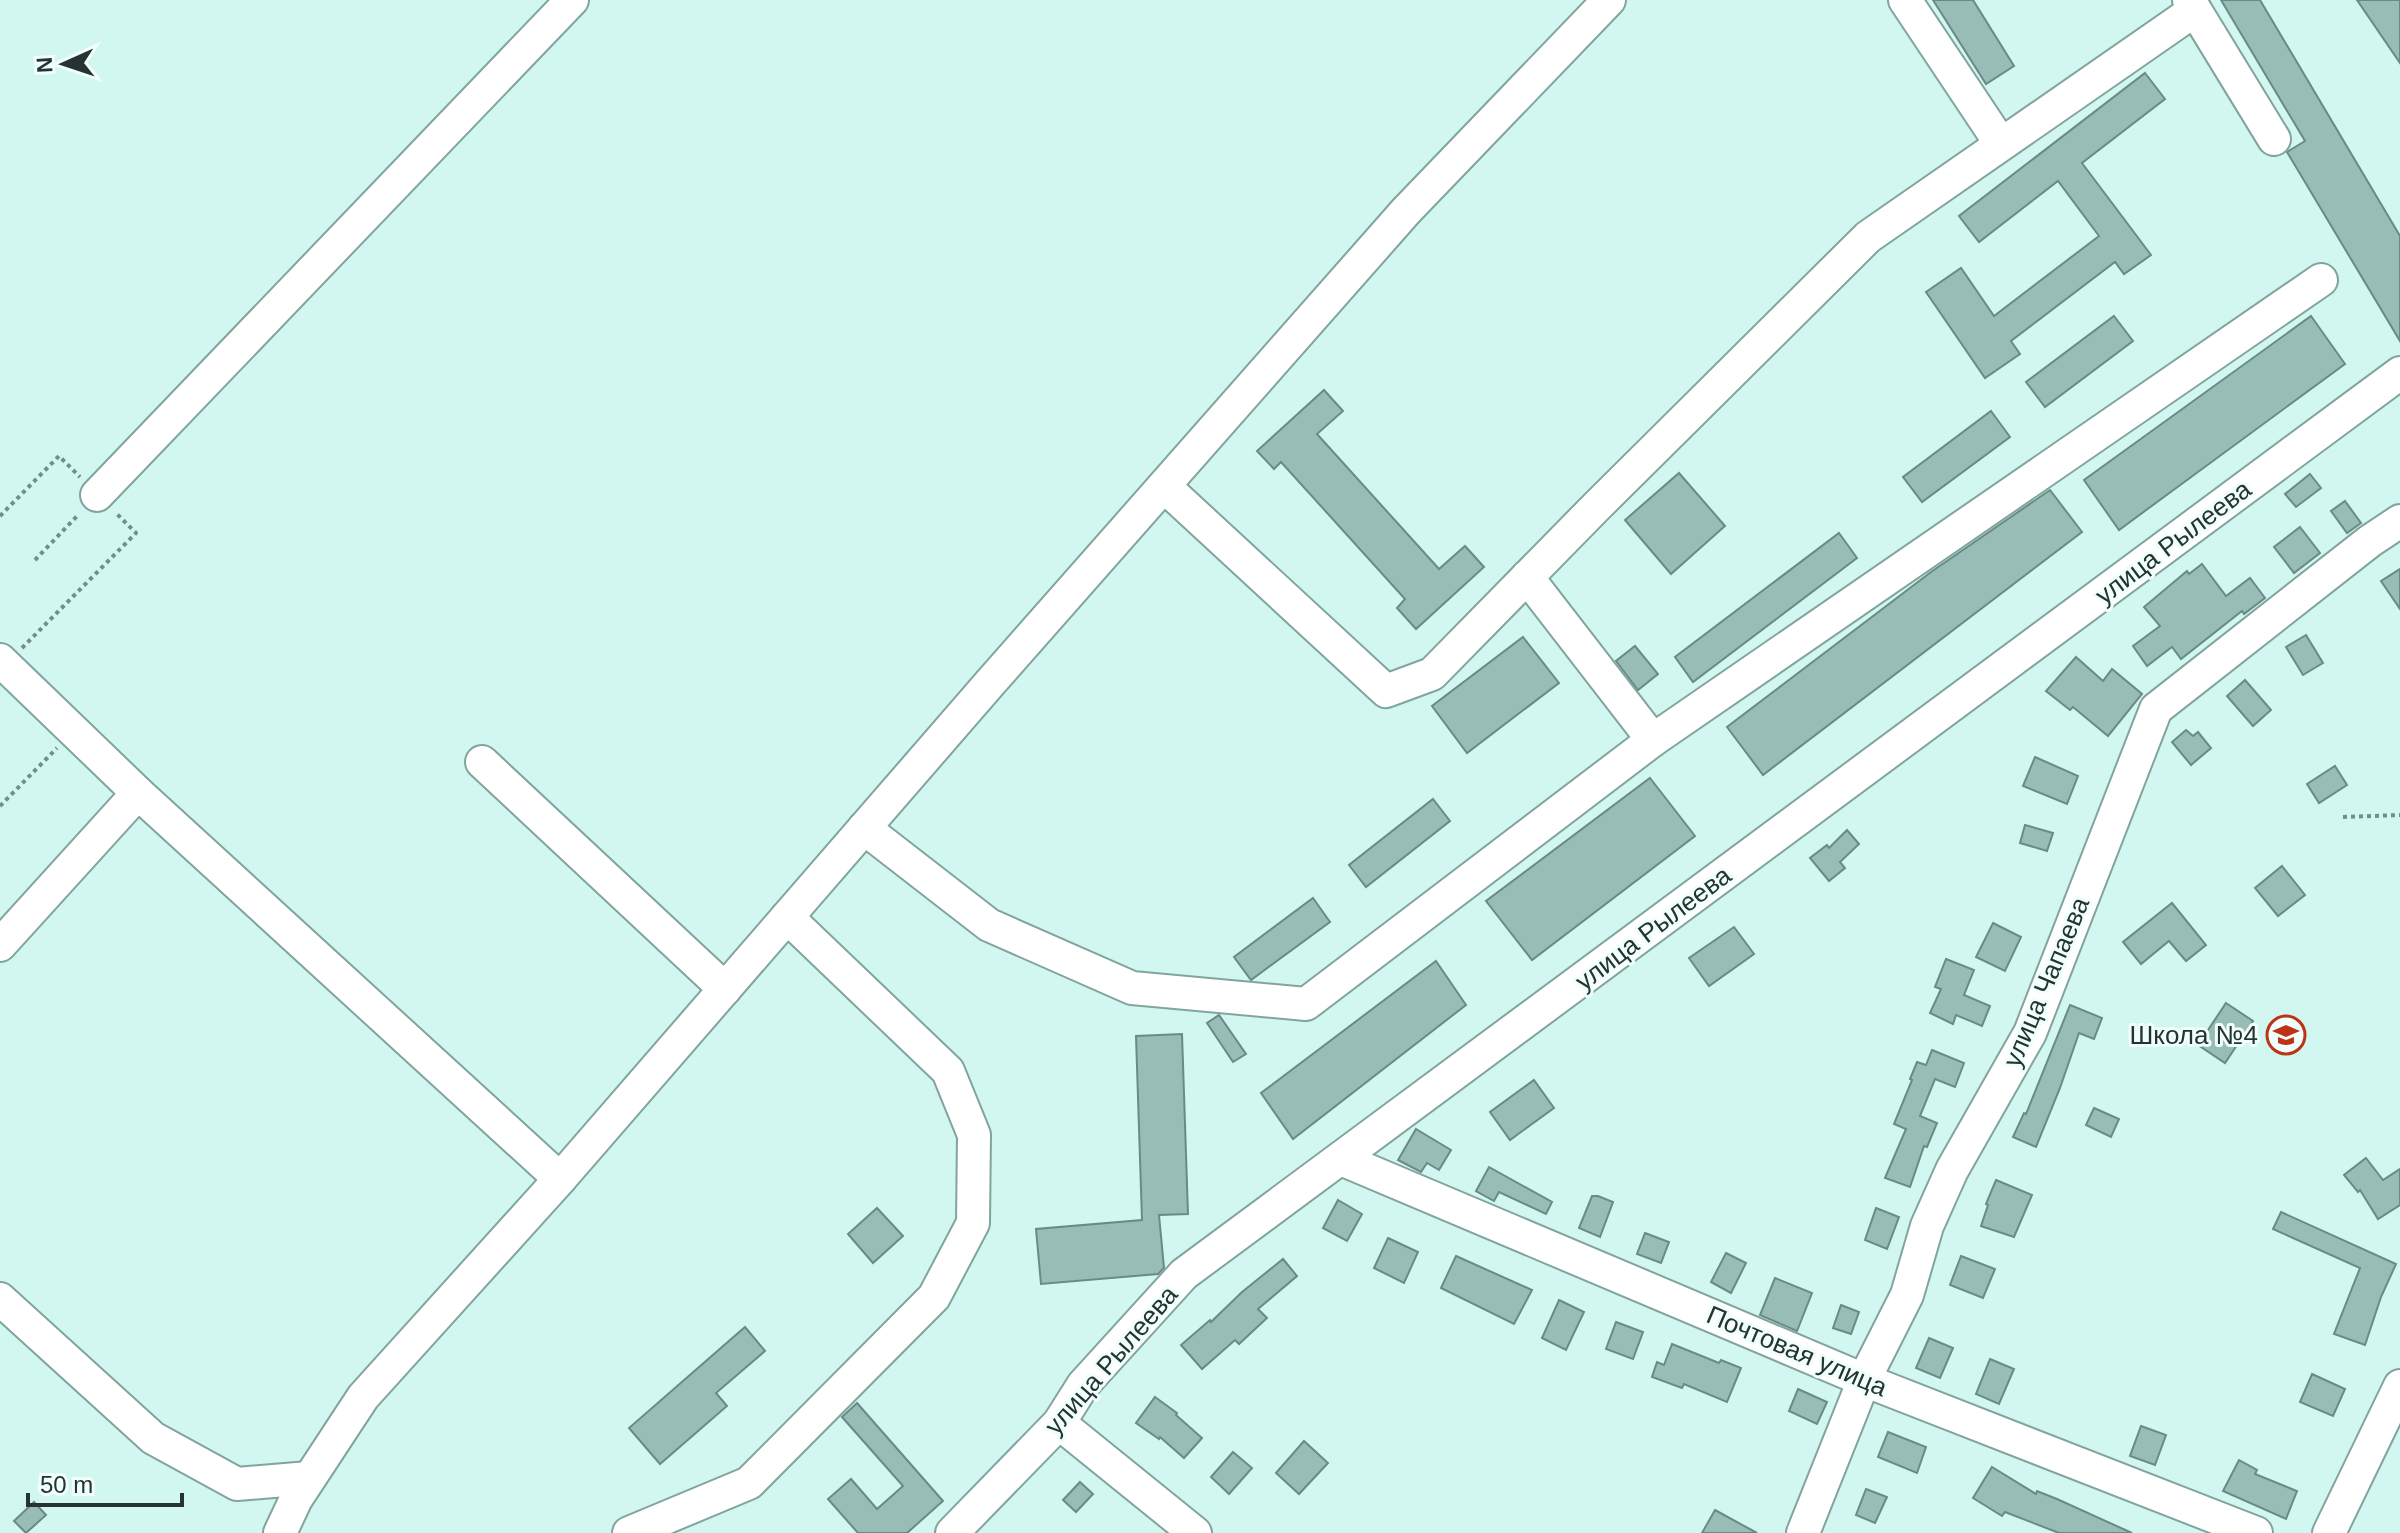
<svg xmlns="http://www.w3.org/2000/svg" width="2400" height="1533" viewBox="0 0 2400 1533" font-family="Arial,sans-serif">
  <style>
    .building { fill: #98bcb6; stroke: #698b85; stroke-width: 2 }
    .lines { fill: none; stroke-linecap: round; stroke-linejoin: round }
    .minor-casing { stroke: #81a49e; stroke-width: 36 }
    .path { stroke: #738d88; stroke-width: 4; stroke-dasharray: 4 4; stroke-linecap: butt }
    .minor { stroke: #fff; stroke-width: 32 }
    .labels { text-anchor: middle; stroke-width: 6; stroke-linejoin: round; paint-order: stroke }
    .street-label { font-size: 26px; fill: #253432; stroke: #f0fefc }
    .poi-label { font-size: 26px; fill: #253432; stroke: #f0fefc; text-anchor: end }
  </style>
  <rect width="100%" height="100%" fill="#d1f7f0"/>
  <g class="building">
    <polygon points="1933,0 1973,0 2014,66 1986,84"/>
    <polygon points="2221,0 2260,0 2400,236 2400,341 2287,152 2305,141"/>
    <polygon points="2357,0 2400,0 2400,63"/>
    <polygon points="2145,73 2165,99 2082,163 2151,255 2124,274 2115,262 2011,341 2020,354 1985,378 1926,292 1961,268 1994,316 2099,236 2058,181 1979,242 1959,216"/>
    <polygon points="2114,316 2133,341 2045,407 2026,382"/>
    <polygon points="2311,316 2345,364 2119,530 2084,480"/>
    <polygon points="1324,390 1343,411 1317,434 1439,569 1465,546 1484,567 1416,629 1397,608 1405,599 1281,462 1274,469 1257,451"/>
    <polygon points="1991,411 2010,437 1922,502 1903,477"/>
    <polygon points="1679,473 1725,526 1671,574 1625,520"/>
    <polygon points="2310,474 2321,488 2296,507 2285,494"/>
    <polygon points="2050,490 2082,532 1763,775 1727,727 1931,572"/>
    <polygon points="2345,501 2361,523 2347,533 2331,511"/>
    <polygon points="2300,527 2320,553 2294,573 2274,547"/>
    <polygon points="1839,533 1857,558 1693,682 1675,657"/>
    <polygon points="2202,564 2226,596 2250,578 2265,598 2244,614 2242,611 2181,659 2172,647 2147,666 2133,646 2160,626 2144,607 2187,571 2189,574"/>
    <polygon points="2400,569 2400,609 2381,581"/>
    <polygon points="2306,635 2323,663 2303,675 2286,647"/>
    <polygon points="1523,637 1559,683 1467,753 1432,706"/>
    <polygon points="1635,646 1658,674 1638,690 1616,661"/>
    <polygon points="2076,657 2103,681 2112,669 2142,694 2108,736 2073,707 2070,710 2046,691"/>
    <polygon points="2245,680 2271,710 2253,726 2227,696"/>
    <polygon points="2186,730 2193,736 2198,732 2211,748 2191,765 2172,742"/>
    <polygon points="2035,757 2078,776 2067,804 2023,786"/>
    <polygon points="2335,766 2347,785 2319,803 2307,784"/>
    <polygon points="1650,778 1695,836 1532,960 1486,901"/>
    <polygon points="1433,799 1450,821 1366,887 1349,865"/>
    <polygon points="2025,825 2053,833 2047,851 2020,843"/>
    <polygon points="1847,830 1859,844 1840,862 1845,868 1829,881 1810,858 1827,845 1829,848"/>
    <polygon points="2282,866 2305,895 2278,916 2255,888"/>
    <polygon points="1313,898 1330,922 1251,980 1234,957"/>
    <polygon points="2172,903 2206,945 2186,961 2169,941 2141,964 2123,942"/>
    <polygon points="1993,923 2021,937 2005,971 1976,957"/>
    <polygon points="1734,927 1754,954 1709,986 1689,958"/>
    <polygon points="1946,959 1974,970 1964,995 1990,1006 1982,1026 1956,1015 1953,1024 1930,1013 1941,989 1935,987"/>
    <polygon points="1436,961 1466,1005 1293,1139 1261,1093"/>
    <polygon points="2226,1003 2253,1021 2225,1063 2198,1045"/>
    <polygon points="2070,1005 2102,1018 2094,1039 2079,1033 2060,1088 2036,1147 2013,1137 2024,1113 2026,1114"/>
    <polygon points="1219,1015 1246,1054 1233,1062 1207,1023"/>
    <polygon points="1182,1034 1188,1214 1159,1215 1164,1268 1158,1274 1041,1284 1036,1229 1142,1220 1136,1036"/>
    <polygon points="1932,1050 1964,1063 1955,1087 1935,1079 1920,1116 1937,1123 1927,1147 1924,1146 1910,1187 1885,1178 1906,1129 1894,1124 1912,1080 1910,1079 1917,1062 1926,1065"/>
    <polygon points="1534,1080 1554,1108 1510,1140 1490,1112"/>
    <polygon points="2094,1108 2119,1119 2111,1137 2086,1125"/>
    <polygon points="1416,1129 1451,1150 1439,1170 1427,1163 1421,1172 1398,1160"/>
    <polygon points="2366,1158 2383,1180 2400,1169 2400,1205 2378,1219 2360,1190 2358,1192 2344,1175"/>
    <polygon points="1489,1167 1552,1202 1546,1214 1499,1192 1494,1201 1476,1191"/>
    <polygon points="1996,1180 2032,1195 2014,1237 1981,1226 1988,1205 1986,1204"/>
    <polygon points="1592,1196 1598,1196 1613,1202 1600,1237 1579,1228"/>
    <polygon points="1338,1200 1362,1214 1347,1241 1323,1228"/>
    <polygon points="877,1208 903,1236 873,1263 848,1234"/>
    <polygon points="1876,1208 1899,1217 1887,1249 1865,1240"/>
    <polygon points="2281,1212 2396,1264 2381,1297 2365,1345 2334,1334 2360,1268 2273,1229"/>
    <polygon points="1645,1233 1669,1242 1661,1263 1637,1254"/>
    <polygon points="1388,1238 1418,1252 1404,1283 1374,1268"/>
    <polygon points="1726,1253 1746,1263 1731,1293 1711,1282"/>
    <polygon points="1456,1256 1532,1290 1514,1324 1441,1288"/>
    <polygon points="1961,1256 1995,1269 1983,1298 1950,1285"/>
    <polygon points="1283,1259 1297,1276 1258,1309 1267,1318 1239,1344 1235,1340 1202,1369 1181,1345 1210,1320 1211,1322 1242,1292"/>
    <polygon points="1775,1278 1812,1293 1797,1331 1760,1315"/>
    <polygon points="1559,1300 1584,1312 1566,1350 1542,1338"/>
    <polygon points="1841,1305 1859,1312 1851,1334 1833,1328"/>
    <polygon points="1616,1322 1643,1332 1633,1359 1606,1349"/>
    <polygon points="745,1327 765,1351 716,1393 727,1406 660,1464 629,1428"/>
    <polygon points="1929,1338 1953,1348 1940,1378 1916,1368"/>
    <polygon points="1672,1344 1719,1363 1721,1360 1741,1368 1727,1402 1684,1384 1682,1388 1652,1377 1657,1362 1664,1365"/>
    <polygon points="1990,1359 2014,1369 1999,1404 1976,1394"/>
    <polygon points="2312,1374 2345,1389 2333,1416 2300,1402"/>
    <polygon points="1798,1389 1827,1402 1817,1424 1789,1411"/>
    <polygon points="1155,1397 1177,1413 1176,1415 1202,1438 1184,1458 1160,1437 1159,1439 1136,1423"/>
    <polygon points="857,1403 943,1501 907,1533 858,1533 828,1499 851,1479 877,1509 903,1486 842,1417"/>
    <polygon points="2141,1426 2166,1435 2155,1465 2130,1456"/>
    <polygon points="1888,1432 1926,1447 1917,1473 1878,1457"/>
    <polygon points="1304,1441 1328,1463 1299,1494 1276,1473"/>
    <polygon points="1233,1452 1252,1468 1229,1494 1211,1477"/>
    <polygon points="2239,1460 2257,1470 2255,1474 2297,1491 2286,1519 2223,1491"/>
    <polygon points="1992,1467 2036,1494 2037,1491 2057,1499 2132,1533 2059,1533 2005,1512 2002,1516 1973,1498"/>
    <polygon points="1080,1482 1093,1494 1076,1512 1063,1500"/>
    <polygon points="1866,1489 1887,1497 1875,1523 1856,1515"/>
    <polygon points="34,1502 46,1515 26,1533 14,1521"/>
    <polygon points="1715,1510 1757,1533 1702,1533"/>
  </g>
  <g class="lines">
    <g class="minor-casing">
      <g id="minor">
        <polyline points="1905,0 2001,144"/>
        <polyline points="2189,0 2274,139"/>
        <polyline points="1164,486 1386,691 1432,674 1596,507 1868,237 2195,10"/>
        <polyline points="97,495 572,0"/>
        <polyline points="1527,577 1653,740"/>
        <polyline points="0,660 138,793 560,1179"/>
        <polyline points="482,762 725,989"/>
        <polyline points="864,828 989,925 1132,988 1306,1004 1653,740 2321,280"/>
        <polyline points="0,945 138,793"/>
        <polyline points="1341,1159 1864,1380 2256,1533"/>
        <polyline points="0,1299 153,1438 237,1484 309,1478"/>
        <polyline points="1059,1423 1195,1533"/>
        <polyline points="280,1533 296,1499 363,1397 560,1179 990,683 1406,211 1609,0"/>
        <polyline points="629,1533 749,1483 934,1297 973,1223 974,1135 948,1071 787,917"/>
        <polyline points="952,1533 1059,1423 1083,1385 1184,1274 2400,373"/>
        <polyline points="1803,1533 1864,1380 1907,1295 1927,1226 1952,1170 2030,1033 2156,709 2370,541 2400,521"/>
        <polyline points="2329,1533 2400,1386"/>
      </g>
    </g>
    <g class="path">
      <polyline points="0,516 59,456 80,477"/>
      <polyline points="35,560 79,514"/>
      <polyline points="22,648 136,533 115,512"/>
      <polyline points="0,806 57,748"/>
      <polyline points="2343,817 2400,815"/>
    </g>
    <use href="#minor" class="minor"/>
  </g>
  <defs>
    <g id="school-ring" transform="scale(2)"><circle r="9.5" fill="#f0fefc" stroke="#be3315" stroke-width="1.5"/><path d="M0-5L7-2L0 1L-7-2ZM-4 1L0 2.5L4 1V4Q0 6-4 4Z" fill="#be3315"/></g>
  </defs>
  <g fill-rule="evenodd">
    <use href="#school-ring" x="2286" y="1035"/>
  </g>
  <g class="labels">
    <g class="street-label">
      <text transform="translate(2173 542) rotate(-37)" y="9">улица Рылеева</text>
      <text transform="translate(1653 928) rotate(-37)" y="9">улица Рылеева</text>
      <text transform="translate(2046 982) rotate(-67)" y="9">улица Чапаева</text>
      <text transform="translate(1797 1351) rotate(23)" y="9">Почтовая улица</text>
      <text transform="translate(1111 1360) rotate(-49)" y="9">улица Рылеева</text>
    </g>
    <g class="poi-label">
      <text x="2258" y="1044">Школа №4</text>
    </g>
  </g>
  <g transform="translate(64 64) rotate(267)" stroke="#f0fefc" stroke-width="6" paint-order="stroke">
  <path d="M0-6L14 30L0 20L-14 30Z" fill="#253432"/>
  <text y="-12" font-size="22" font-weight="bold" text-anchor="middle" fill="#253432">N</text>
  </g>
  <path d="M28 1493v12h154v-12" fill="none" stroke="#253432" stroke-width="4"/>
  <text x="40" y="1493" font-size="24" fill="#253432" stroke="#f0fefc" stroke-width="6" paint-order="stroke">50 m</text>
</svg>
